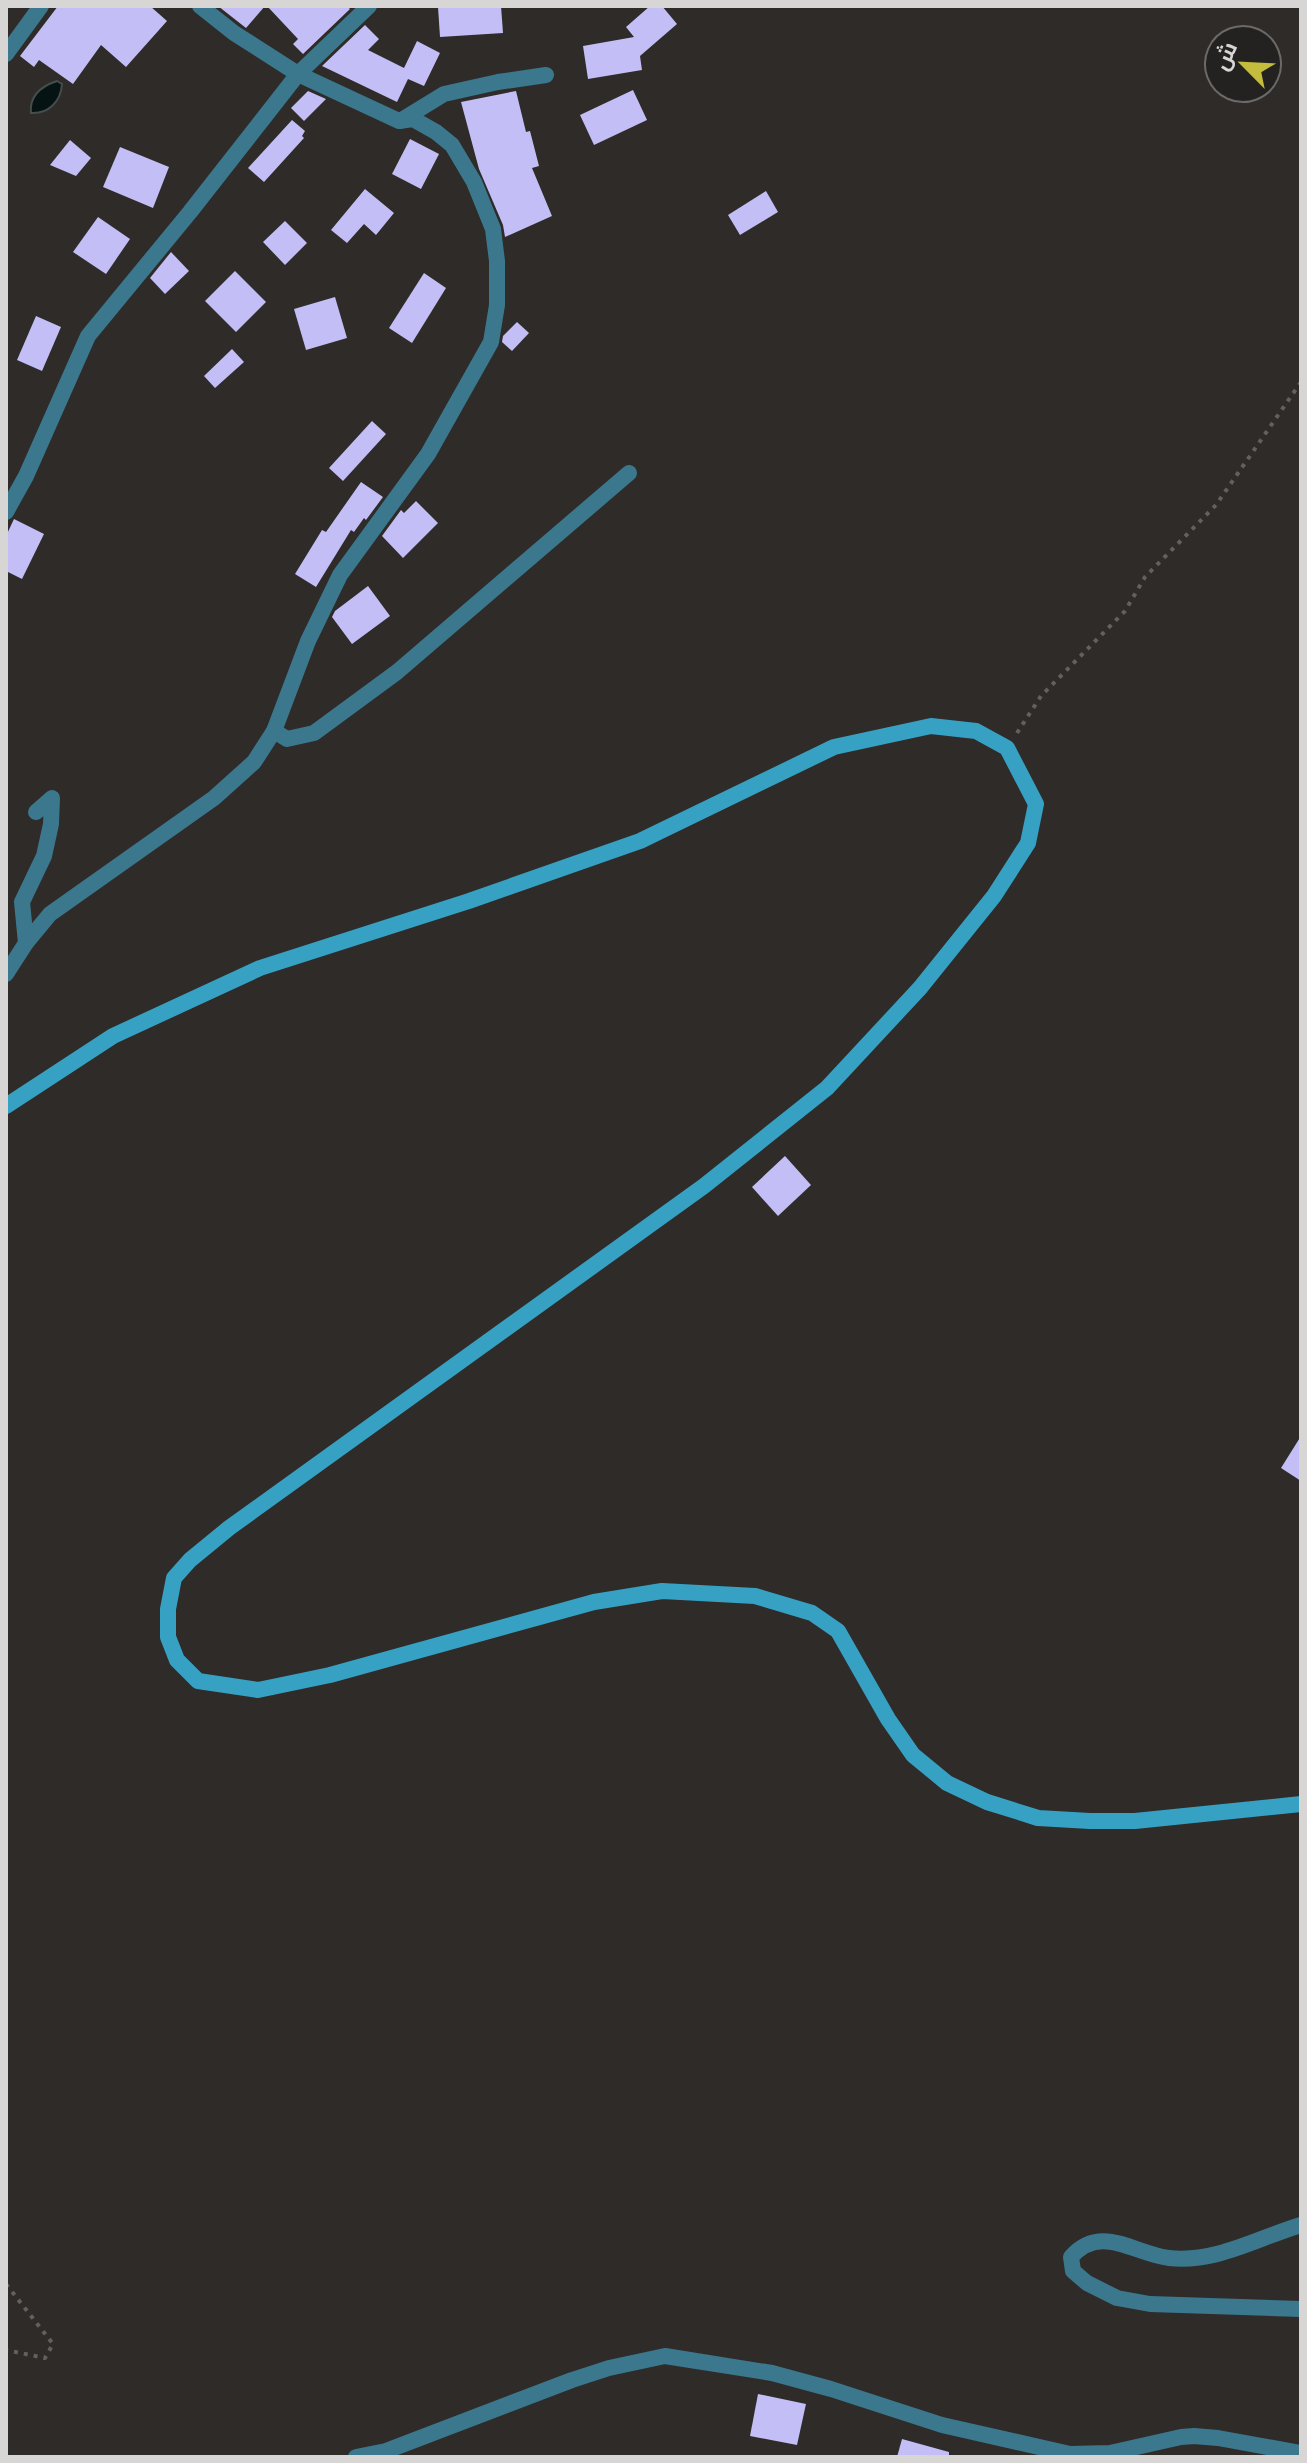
<svg xmlns="http://www.w3.org/2000/svg" width="1307" height="2463" viewBox="0 0 1307 2463" font-family="Quicksand,Cairo,sans-serif">
  <style>
    .water { fill: #061313; stroke: #454e4d; stroke-width: 2 }
    .building { fill: #c3bef5 }
    .lines { fill: none; stroke-linecap: round; stroke-linejoin: round }
    .path { stroke: #63615f; stroke-width: 4; stroke-dasharray: 4 6; stroke-linecap: butt }
    .street { stroke: #3b778d; stroke-width: 16 }
    .secondary { stroke: #37a1c4; stroke-width: 16 }
  </style>
  <rect width="100%" height="100%" fill="#2e2b29"/>
  <path class="water" d="M 57,81 L 62,84 C 61,101 49,114 31,113 C 29,95 42,86 57,81 Z"/>
  <g class="building">
    <polygon points="58,6 150,6 167,21 126,67 101,45 73,84 39,60 34,67 20,56"/>
    <polygon points="218,6 265,6 246,28"/>
    <polygon points="267,6 347,6 350,9 303,54 293,44 298,39"/>
    <polygon points="501,6 503,33 440,37 438,7"/>
    <polygon points="650,6 662,6 677,24 640,56 642,70 588,79 583,46 634,37 626,27"/>
    <polygon points="365,25 379,39 368,50 404,68 417,41 440,53 424,86 408,79 397,102 322,66"/>
    <polygon points="633,90 647,120 594,145 580,115"/>
    <polygon points="308,91 326,99 304,121 291,108"/>
    <polygon points="516,91 526,132 530,131 539,166 532,168 552,216 505,237 503,225 479,169 461,102"/>
    <polygon points="292,120 305,131 302,136 304,138 264,182 248,168"/>
    <polygon points="410,139 439,154 421,189 392,174"/>
    <polygon points="70,140 91,158 76,176 50,165"/>
    <polygon points="120,147 169,167 153,208 103,187"/>
    <polygon points="365,189 394,213 376,235 364,224 347,243 331,230"/>
    <polygon points="766,191 778,212 740,235 728,215"/>
    <polygon points="98,217 130,239 106,274 73,252"/>
    <polygon points="285,221 307,243 285,265 263,242"/>
    <polygon points="171,252 189,271 165,294 150,278"/>
    <polygon points="235,271 266,302 236,332 205,301"/>
    <polygon points="424,273 446,288 412,343 389,328"/>
    <polygon points="335,297 347,338 306,350 294,309"/>
    <polygon points="36,316 61,327 42,371 17,360"/>
    <polygon points="517,322 529,333 512,351 502,342 503,336"/>
    <polygon points="232,349 244,362 215,388 204,376"/>
    <polygon points="372,421 386,434 343,481 329,468"/>
    <polygon points="361,482 383,497 366,520 364,518 354,532 351,530 316,587 295,574 322,530 326,532"/>
    <polygon points="416,501 438,523 403,558 382,536 401,510 404,513"/>
    <polygon points="14,519 44,534 22,579 6,571 6,536"/>
    <polygon points="368,586 390,616 352,644 332,617 335,611"/>
    <polygon points="785,1156 811,1185 778,1216 752,1187"/>
    <polygon points="1301,1436 1301,1481 1281,1468"/>
    <polygon points="758,2394 806,2404 797,2445 750,2436"/>
    <polygon points="902,2439 949,2452 949,2457 897,2457"/>
  </g>
  <g class="lines">
    <g class="path">
      <polyline points="1017,733 1041,696 1125,611 1145,577 1216,505 1301,382"/>
      <polyline points="6,2284 53,2344 45,2358 6,2350"/>
    </g>
    <g class="street">
      <polyline points="6,54 41,6"/>
      <polyline points="400,121 444,94 498,82 546,75"/>
      <polyline points="6,512 26,476 88,336 190,212 298,74 369,6"/>
      <polyline points="274,731 287,739 314,733 397,672 629,473"/>
      <polyline points="26,943 22,902 44,856 51,824 52,798 36,812"/>
      <polyline points="6,974 26,943 50,914 214,798 254,762 274,731 308,641 340,575 428,454 491,342 497,305 497,261 493,229 474,182 452,145 436,132 413,119 399,121 298,74 234,33 200,6"/>
      <path d="M 1301,2225 C 1257,2238 1217,2263 1169,2258 C 1134,2254 1101,2223 1071,2257 L 1073,2271 L 1087,2283 L 1117,2298 L 1150,2304 L 1301,2309"/>
      <polyline points="356,2457 386,2451 572,2380 609,2368 665,2356 772,2373 831,2389 942,2425 1070,2454 1110,2453 1181,2437 1194,2436 1218,2438 1301,2453"/>
    </g>
    <polyline class="secondary" points="6,1106 113,1036 260,968 469,901 640,841 834,747 931,726 976,731 1007,748 1036,804 1028,843 994,896 920,988 827,1088 704,1186 229,1528 190,1560 174,1578 168,1609 168,1637 177,1660 198,1681 258,1690 330,1675 594,1602 662,1591 755,1596 812,1613 838,1631 888,1719 913,1755 947,1783 987,1802 1038,1818 1090,1821 1135,1821 1301,1804"/>
  </g>
  <rect width="1307" height="2463" fill="none" stroke="#d8d6d5" stroke-width="16"/>
  <g transform="translate(1243 64) rotate(294)"><circle r="38" fill="#242220" stroke="#6c6a68" stroke-width="2"/>
  <path d="M0-6L14 30L0 20L-14 30Z" fill="#c4bc3d"/>
  <text y="-12" font-size="22" font-weight="bold" text-anchor="middle" fill="#d8d6d5">ش</text>
  </g>
</svg>
